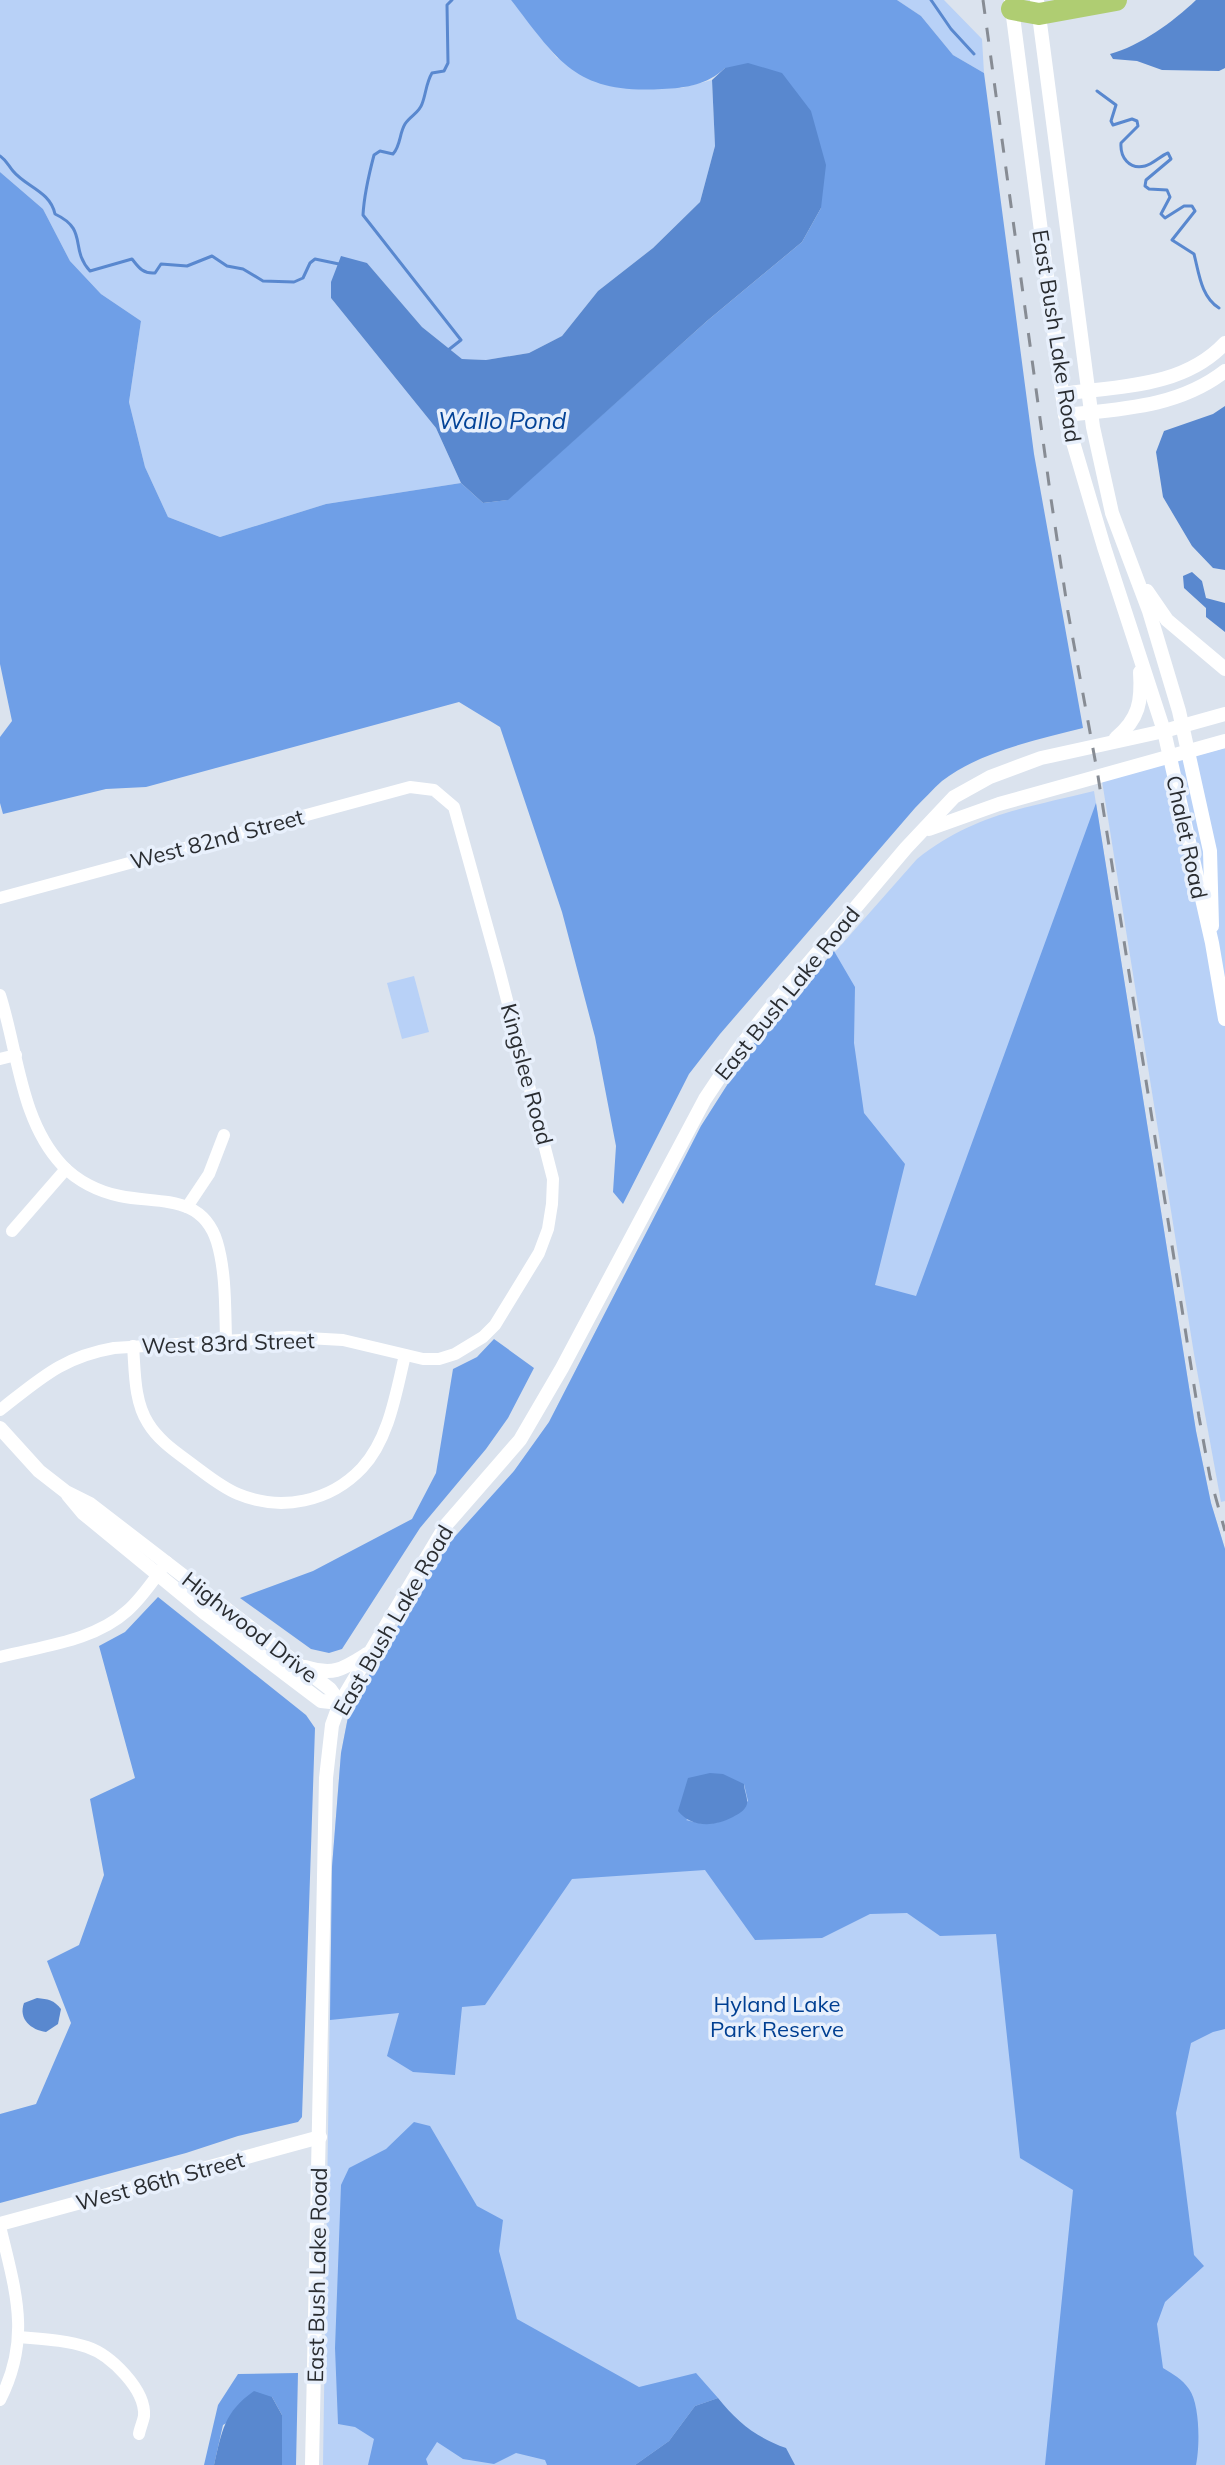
<svg xmlns="http://www.w3.org/2000/svg" width="1225" height="2465" viewBox="0 0 1225 2465" font-family="Mulish,sans-serif">
  <style>
    .green { fill: #b8d1f7 }
    .forest { fill: #6f9fe7; fill-rule: evenodd }
    .water { fill: #5988cf }
    .lines { fill: none; stroke-linecap: round; stroke-linejoin: round }
    .stream { stroke: #5988cf; stroke-width: 3 }
    .minor { stroke: #fff; stroke-width: 12 }
    .tertiary { stroke: #fff; stroke-width: 14 }
    .motorway { stroke: #afcd72; stroke-width: 22 }
    .rail { stroke: #878c94; stroke-width: 3; stroke-dasharray: 14 14; stroke-linecap: butt }
    .labels { text-anchor: middle; stroke-width: 7; stroke-linejoin: round; paint-order: stroke }
    .street-label { font-size: 22px; fill: #2a2d31; stroke: #e8f0fc }
    .park-label { font-size: 22px; fill: #003f92; stroke: #e8f0fc }
    .water-label { font-size: 24px; font-style: italic; fill: #034397; stroke: #e8f0fc }
  </style>
  <rect width="100%" height="100%" fill="#dbe3ee"/>
  <g class="green">
    <polygon points="0,0 511,0 557,58 681,88 712,80 715,146 700,202 653,248 598,291 562,336 529,353 486,360 462,359 422,327 367,263 331,298 436,428 461,483 326,504 220,537 168,517 145,467 129,402 141,321 101,294 70,261 43,209 0,172"/>
    <polygon points="897,0 944,0 982,39 984,73 953,55 921,16"/>
    <polygon points="1225,748 1225,1501 1221,1502 1194,1354 1102,781"/>
    <path d="M 1094,791 L 1196,1431 L 1211,1503 L 1225,1549 L 1225,2465 L 323,2465 L 332,1867 L 341,1753 L 348,1717 L 364,1684 L 441,1552 L 514,1471 L 549,1422 L 701,1126 L 752,1046 L 917,859 C 974,814 1026,808 1094,791 Z"/>
    <polygon points="414,976 429,1032 402,1039 387,983"/>
  </g>
  <g class="forest">
    <path d="M 511,0 L 897,0 L 921,16 L 953,55 L 984,73 L 1034,454 L 1083,728 C 1037,740 981,751 942,781 C 933,789 924,799 915,808 L 720,1034 L 689,1074 L 623,1204 L 613,1192 L 616,1146 L 595,1037 L 562,912 L 500,727 L 459,702 L 146,787 L 106,789 L 3,814 L 0,803 L 0,737 L 12,721 L 0,664 L 0,172 L 43,209 L 70,261 L 101,294 L 141,321 L 129,402 L 145,467 L 168,517 L 220,537 L 326,504 L 461,483 L 483,503 L 507,500 L 707,321 L 802,242 L 821,208 L 725,68 C 707,85 686,88 662,89 C 576,94 559,62 511,0 Z"/>
    <path d="M 1096,803 L 1196,1431 L 1211,1503 L 1225,1549 L 1225,2029 L 1213,2032 L 1191,2043 L 1176,2113 L 1194,2255 L 1204,2266 L 1165,2302 L 1157,2324 L 1163,2368 C 1173,2374 1182,2379 1189,2389 C 1200,2404 1200,2446 1196,2465 L 1045,2465 L 1073,2190 L 1020,2158 L 996,1934 L 940,1936 L 907,1913 L 870,1914 L 822,1938 L 755,1940 L 705,1870 L 572,1879 L 485,2005 L 462,2007 L 455,2075 L 413,2072 L 387,2056 L 399,2013 L 330,2020 L 332,1867 L 341,1753 L 348,1717 L 364,1684 L 441,1552 L 514,1471 L 549,1422 L 701,1126 L 752,1046 L 834,951 L 855,987 L 854,1043 L 864,1113 L 905,1164 L 875,1285 L 916,1296 ZM 744,1784 L 748,1801 C 724,1821 717,1829 686,1820 Z"/>
    <polygon points="494,1339 534,1368 508,1418 486,1449 420,1528 342,1649 329,1653 311,1649 240,1598 313,1571 412,1519 436,1473 453,1369 477,1357"/>
    <polygon points="158,1597 306,1715 315,1728 302,2117 298,2122 238,2136 186,2153 0,2203 0,2114 36,2104 71,2023 47,1961 79,1945 104,1875 90,1799 135,1778 99,1646 125,1632"/>
    <polygon points="414,2122 430,2126 477,2206 503,2220 499,2251 517,2319 639,2387 696,2373 718,2398 695,2406 669,2441 635,2465 547,2465 545,2460 516,2453 494,2464 463,2459 437,2442 426,2459 428,2465 368,2465 374,2439 355,2427 338,2424 335,2348 341,2185 349,2168 386,2149"/>
    <polygon points="298,2373 296,2465 282,2465 282,2415 272,2397 223,2425 214,2465 204,2465 218,2405 238,2374"/>
  </g>
  <g class="water">
    <path d="M 1196,0 L 1225,0 L 1225,68 L 1219,71 L 1162,70 L 1137,61 L 1113,59 L 1110,54 C 1140,46 1173,22 1196,0 Z"/>
    <polygon points="748,63 782,73 811,111 826,165 821,208 802,242 707,321 508,500 483,503 461,483 436,428 331,298 331,282 341,256 367,263 422,327 462,359 486,360 529,353 562,336 598,291 653,248 700,202 715,146 712,80 725,68"/>
    <polygon points="1225,406 1225,570 1213,568 1192,546 1163,497 1156,452 1164,431 1213,414"/>
    <polygon points="1192,572 1202,581 1206,598 1225,603 1225,632 1206,617 1206,608 1184,588 1183,576"/>
    <path d="M 710,1773 L 723,1774 L 744,1784 C 744,1790 748,1798 747,1804 C 745,1811 738,1814 733,1817 C 714,1827 692,1828 678,1811 L 688,1778 Z"/>
    <path d="M 37,1998 C 48,1999 54,2000 61,2009 L 58,2024 L 46,2032 C 31,2030 18,2019 24,2003 Z"/>
    <path d="M 254,2391 L 272,2397 L 282,2415 L 282,2465 L 214,2465 C 222,2431 224,2412 254,2391 Z"/>
    <path d="M 718,2398 C 737,2422 757,2438 786,2448 L 795,2465 L 635,2465 L 669,2441 L 695,2406 Z"/>
  </g>
  <g class="lines">
    <g class="stream">
      <polyline points="931,0 951,29 974,54"/>
      <path d="M 1097,91 L 1116,105 L 1111,121 L 1113,125 L 1132,119 L 1137,121 L 1138,126 L 1121,143 C 1120,157 1129,170 1145,166 C 1153,164 1160,156 1168,153 L 1171,159 L 1146,180 L 1145,186 L 1149,189 L 1167,190 L 1170,197 L 1161,214 L 1165,218 L 1184,206 L 1192,206 L 1195,211 L 1172,240 L 1194,254 C 1199,273 1201,297 1219,308"/>
      <path d="M 0,156 C 7,161 8,165 13,171 C 26,187 50,191 55,214 C 89,230 69,248 90,271 L 132,259 C 139,268 143,274 155,273 L 161,264 L 187,266 L 212,256 L 227,266 L 243,269 L 263,281 L 294,282 L 303,278 L 310,263 L 315,259 L 339,264"/>
      <path d="M 447,351 L 461,340 L 363,215 C 364,196 369,174 374,155 L 380,151 L 393,154 C 401,145 399,134 405,124 C 410,116 419,113 422,104 C 426,94 426,83 432,73 L 444,71 L 448,63 L 447,5 L 452,0"/>
    </g>
    <g class="minor">
      <path d="M 0,898 L 410,787 L 434,790 L 454,807 L 499,969 L 553,1179 L 552,1204 L 548,1229 L 539,1253 L 495,1325 L 483,1337 L 455,1354 L 439,1359 L 423,1359 L 343,1340 L 289,1337 L 114,1348 C 62,1357 40,1379 0,1410"/>
      <path d="M 0,995 C 18,1051 20,1120 62,1165 C 77,1181 99,1192 120,1196 C 159,1204 202,1194 217,1242 C 226,1272 225,1308 226,1339"/>
      <polyline points="0,1059 16,1055"/>
      <polyline points="187,1207 209,1174 224,1135"/>
      <polyline points="12,1231 66,1169"/>
      <path d="M 133,1346 C 135,1371 134,1401 148,1423 C 159,1441 176,1452 192,1464 C 207,1475 221,1487 238,1494 C 281,1512 330,1502 362,1468 C 389,1439 396,1393 405,1355"/>
      <path d="M 0,1657 C 42,1646 94,1641 127,1611 C 143,1597 154,1579 167,1562"/>
      <path d="M 0,2226 C 15,2290 32,2337 0,2400"/>
      <path d="M 20,2337 C 42,2339 66,2340 87,2347 C 111,2355 146,2390 144,2416 C 143,2422 140,2428 139,2434"/>
    </g>
    <g class="tertiary">
      <polyline points="1037,0 1093,427 1112,513 1149,611 1179,711 1210,851 1212,926"/>
      <polyline points="1011,1 1065,415 1104,547 1164,731 1212,943 1225,1019"/>
      <path d="M 1062,394 C 1118,386 1183,388 1225,343"/>
      <path d="M 1065,415 C 1122,409 1179,407 1225,371"/>
      <polyline points="1147,591 1167,620 1225,669"/>
      <path d="M 1116,738 C 1139,719 1142,701 1140,672"/>
      <polyline points="929,829 999,804 1225,741"/>
      <polyline points="0,1428 39,1471 66,1492 90,1504 330,1689 340,1703"/>
      <polyline points="68,1495 83,1513 206,1614 321,1701 340,1703"/>
      <path d="M 305,1667 C 334,1676 343,1669 367,1654"/>
      <polyline points="0,2224 320,2137"/>
      <polyline points="312,2465 326,1778 332,1725 340,1703 446,1525 520,1440 562,1368 705,1099 737,1051 768,1011 906,848 954,797 990,777 1041,758 1164,731 1225,714"/>
    </g>
    <polyline class="motorway" points="1012,9 1039,14 1116,0"/>
    <polyline class="rail" points="983,0 1051,499 1068,612 1098,776 1199,1417 1210,1477 1225,1531"/>
  </g>
  <g class="labels">
    <g class="street-label">
      <text transform="translate(1057 336) rotate(81)" y="8">East Bush Lake Road</text>
      <text transform="translate(1187 837) rotate(78)" y="8">Chalet Road</text>
      <text transform="translate(217 839) rotate(-15)" y="8">West 82nd Street</text>
      <text transform="translate(787 993) rotate(-51)" y="8">East Bush Lake Road</text>
      <text transform="translate(527 1074) rotate(75)" y="8">Kingslee Road</text>
      <text transform="translate(228 1343) rotate(-2)" y="8">West 83rd Street</text>
      <text transform="translate(393 1620) rotate(-60)" y="8">East Bush Lake Road</text>
      <text transform="translate(250 1627) rotate(38)" y="8">Highwood Drive</text>
      <text transform="translate(160 2181) rotate(-15)" y="8">West 86th Street</text>
      <text transform="translate(317 2275) rotate(-89)" y="8">East Bush Lake Road</text>
    </g>
    <g class="park-label">
      <text x="777" y="2012">Hyland Lake<tspan x="777" dy="25">Park Reserve</tspan></text>
    </g>
    <g class="water-label">
      <text x="502" y="429">Wallo Pond</text>
    </g>
  </g>
</svg>
